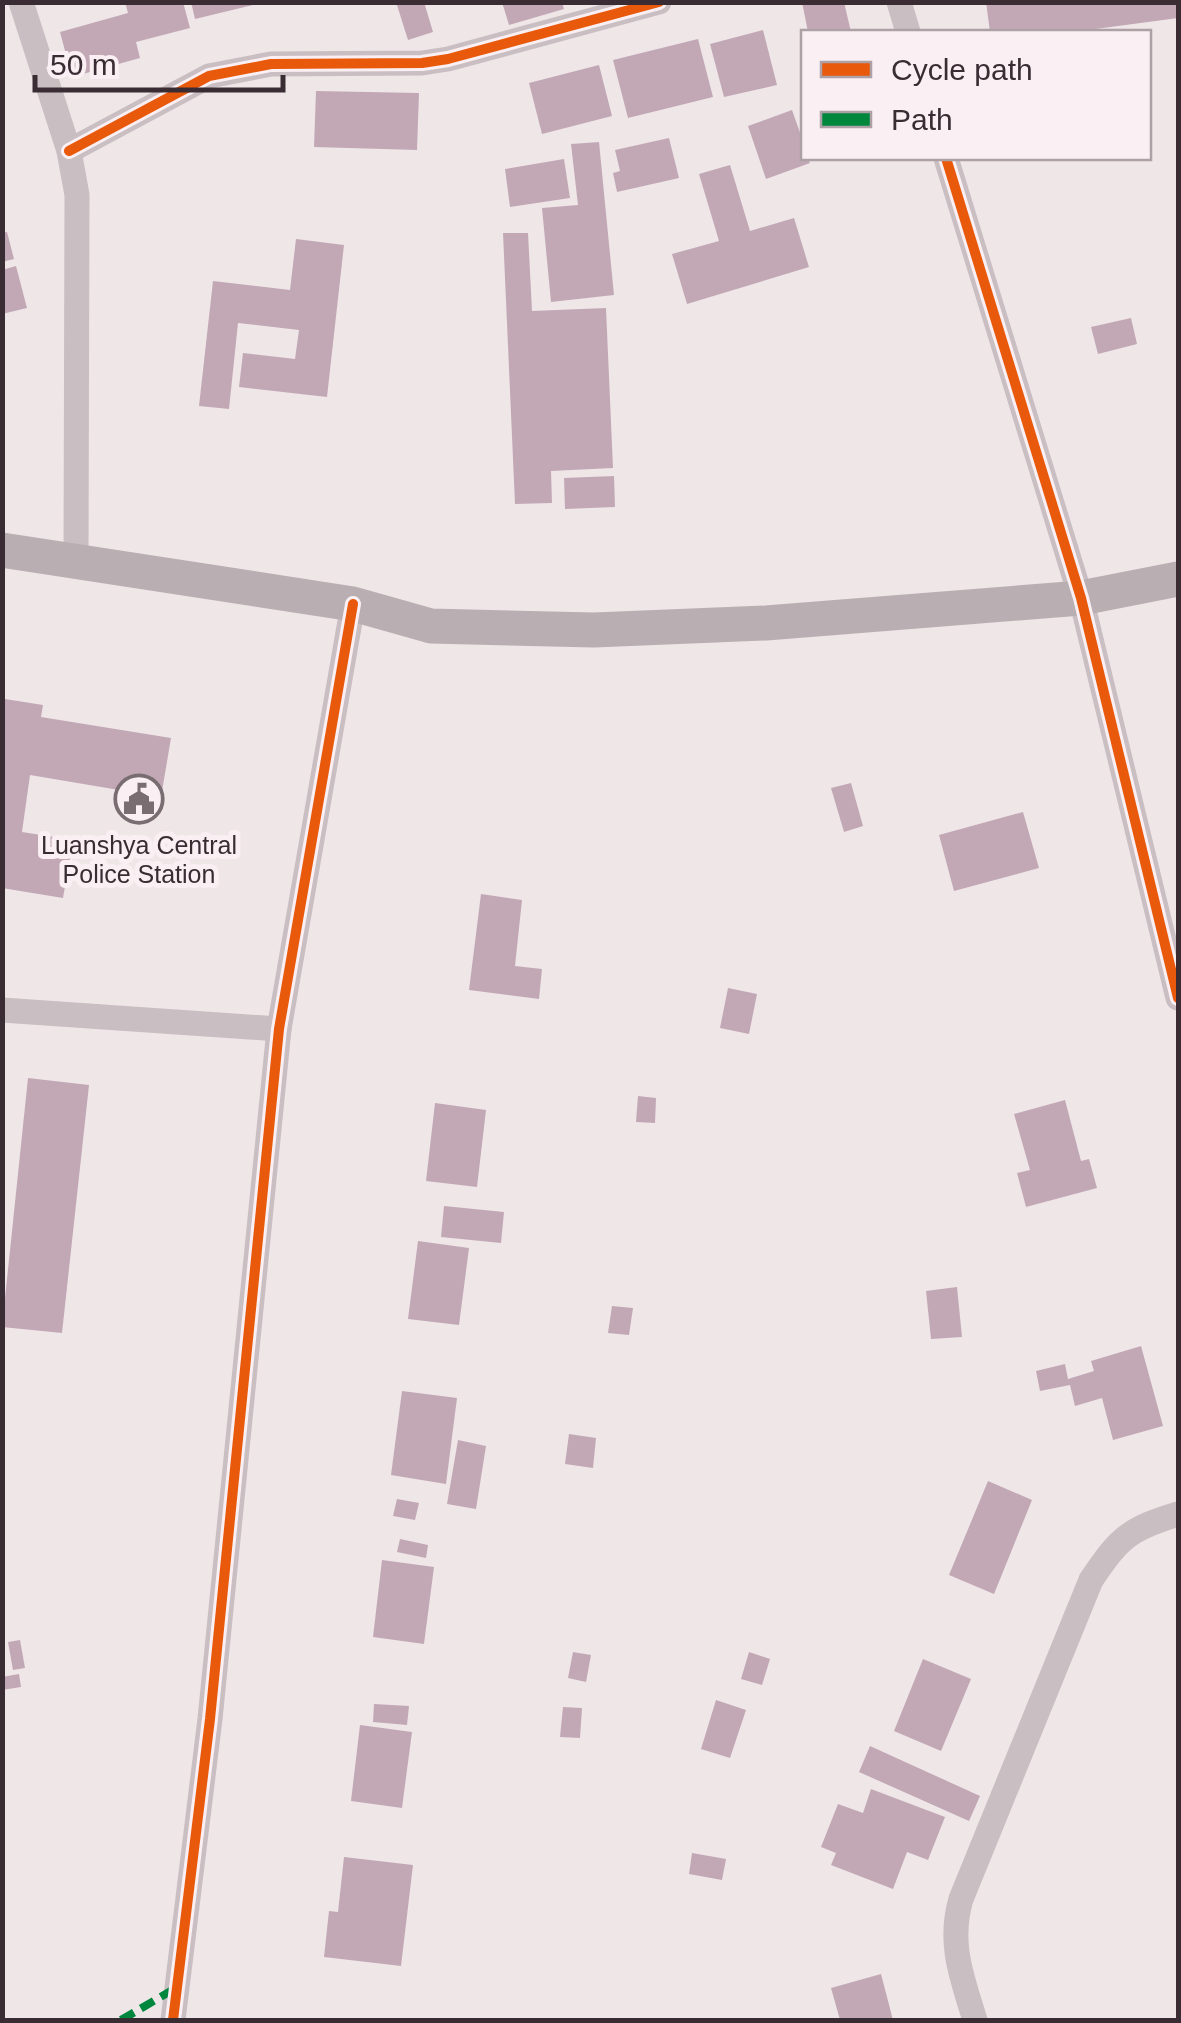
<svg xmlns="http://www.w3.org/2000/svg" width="1181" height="2023" viewBox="0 0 1181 2023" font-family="Helvetica,sans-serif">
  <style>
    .building { fill: #c2a8b5 }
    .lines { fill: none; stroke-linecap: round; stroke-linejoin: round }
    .street { stroke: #c9bec2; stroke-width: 25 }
    .secondary { stroke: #b9afb2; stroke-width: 35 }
    .quiet { stroke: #00873e; stroke-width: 8; stroke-dasharray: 15 8; stroke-linecap: butt }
    .cycleway-casing { stroke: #faeff2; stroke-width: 16 }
    .cycleway { stroke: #e8590c; stroke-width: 10 }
    .labels { text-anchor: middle; stroke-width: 10; stroke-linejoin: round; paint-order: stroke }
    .poi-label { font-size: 25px; fill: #3a2c33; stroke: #faeff2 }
  </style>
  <rect width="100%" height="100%" fill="#efe6e8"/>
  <g class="building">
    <polygon points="125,2 183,2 190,28 136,42 140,58 72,77 60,32 128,13"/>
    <polygon points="191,2 257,2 257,4 195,19"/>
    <polygon points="396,2 424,2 433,32 408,40"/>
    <polygon points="502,2 562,2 564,9 509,25"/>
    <polygon points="802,2 844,2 851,32 808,32"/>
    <polygon points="986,2 1178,2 1178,18 1073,32 990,32"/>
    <polygon points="763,30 777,85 724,97 710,44"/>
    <polygon points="698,39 713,97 628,118 613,60"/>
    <polygon points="599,65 612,116 542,134 529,83"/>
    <polygon points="316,91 419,93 417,150 314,147"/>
    <polygon points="792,110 804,144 804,158 808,158 810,163 766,179 748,126"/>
    <polygon points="669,138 679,178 617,192 613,173 620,171 615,150"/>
    <polygon points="599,142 614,295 551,302 542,208 578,205 571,144"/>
    <polygon points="564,159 570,198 510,207 505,169"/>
    <polygon points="730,165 750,231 794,218 809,267 687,304 672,254 719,241 699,174"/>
    <polygon points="7,232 14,259 2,262 2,233"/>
    <polygon points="503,233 528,233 532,311 606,308 613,468 551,471 552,503 515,504"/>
    <polygon points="296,239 344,245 327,397 239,387 243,353 295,359 299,330 238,323 229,409 199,406 213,281 290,290"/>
    <polygon points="16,266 27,308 2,314 2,270"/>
    <polygon points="1131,318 1137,344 1098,354 1091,327"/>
    <polygon points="614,476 615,507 565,509 564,478"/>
    <polygon points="5,699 43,705 41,717 171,738 158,815 116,809 119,790 30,775 22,832 73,840 63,898 2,888"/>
    <polygon points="851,783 863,826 844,832 831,788"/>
    <polygon points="1023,812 1039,868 954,891 939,835"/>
    <polygon points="481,894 522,900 515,966 542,969 539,999 469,990"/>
    <polygon points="728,988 757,994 749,1034 720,1028"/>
    <polygon points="28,1078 89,1085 62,1333 2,1327"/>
    <polygon points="638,1096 656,1098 655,1123 636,1122"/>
    <polygon points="1065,1100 1081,1161 1089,1159 1097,1188 1026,1207 1017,1173 1030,1170 1014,1114"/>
    <polygon points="435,1103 486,1110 477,1187 426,1181"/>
    <polygon points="444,1206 504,1212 501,1243 441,1237"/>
    <polygon points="418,1241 469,1248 459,1325 408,1319"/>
    <polygon points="957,1287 962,1337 931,1339 926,1291"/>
    <polygon points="612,1306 633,1308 629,1335 608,1333"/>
    <polygon points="1141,1346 1163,1426 1113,1440 1102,1398 1075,1406 1070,1385 1040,1391 1036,1371 1065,1364 1068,1379 1094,1371 1091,1361"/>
    <polygon points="402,1391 457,1398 446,1484 391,1475"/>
    <polygon points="569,1434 596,1438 593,1468 565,1464"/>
    <polygon points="458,1440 486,1446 476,1509 447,1504"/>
    <polygon points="988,1481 1032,1500 994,1594 949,1575"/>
    <polygon points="397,1499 419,1503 415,1520 393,1516"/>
    <polygon points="400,1539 428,1545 426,1558 397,1552"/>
    <polygon points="382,1560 434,1567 424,1644 373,1637"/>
    <polygon points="20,1640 25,1668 13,1670 8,1642"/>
    <polygon points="573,1652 591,1655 586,1682 568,1678"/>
    <polygon points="749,1652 770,1659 762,1685 741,1679"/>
    <polygon points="923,1659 971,1679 941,1751 894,1731"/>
    <polygon points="19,1674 21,1687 2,1690 2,1677"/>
    <polygon points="716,1700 746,1710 730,1758 701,1749"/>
    <polygon points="374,1704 409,1706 407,1725 373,1722"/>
    <polygon points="563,1707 582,1708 580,1738 560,1737"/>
    <polygon points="360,1725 412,1732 402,1808 351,1801"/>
    <polygon points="870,1746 980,1796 969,1821 859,1772"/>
    <polygon points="871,1789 945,1817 928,1860 907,1852 893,1889 831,1865 836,1853 821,1847 838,1804 863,1813"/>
    <polygon points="692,1853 726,1859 722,1880 689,1874"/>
    <polygon points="344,1857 413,1865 401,1966 324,1957 329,1911 338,1912"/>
    <polygon points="881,1974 893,2020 840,2020 831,1988"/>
  </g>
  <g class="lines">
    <g class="street">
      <polyline points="21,2 69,151 77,195 76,564"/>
      <polyline points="899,2 908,32"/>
      <polyline points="69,151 209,76 271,64 422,63 448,59 659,2"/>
      <polyline points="946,158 1081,598 1178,998"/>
      <polyline points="2,1010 279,1029"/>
      <polyline points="173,2020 210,1719 279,1029 353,604"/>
      <path d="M 975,2020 C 962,1978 948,1943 961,1899 L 1091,1580 C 1120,1537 1129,1529 1178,1514"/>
    </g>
    <polyline class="secondary" points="2,550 353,604 431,626 594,630 766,623 1081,598 1178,579"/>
    <polyline class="quiet" points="121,2020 176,1988"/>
    <g class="cycleway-casing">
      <g id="cycleway">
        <polyline points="69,151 209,76 271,64 422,63 448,59 659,2"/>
        <polyline points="946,158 1081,598 1178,998"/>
        <polyline points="173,2020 210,1719 279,1029 353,604"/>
      </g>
    </g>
    <use href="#cycleway" class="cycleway"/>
  </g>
  <defs>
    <g id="civic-ring" transform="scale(2.5)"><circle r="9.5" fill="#faeff2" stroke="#796d72" stroke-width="1.5"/><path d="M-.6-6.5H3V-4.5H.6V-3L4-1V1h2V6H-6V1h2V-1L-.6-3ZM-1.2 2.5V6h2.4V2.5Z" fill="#796d72"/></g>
  </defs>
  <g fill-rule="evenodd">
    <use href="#civic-ring" x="139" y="799"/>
  </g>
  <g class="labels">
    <g class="poi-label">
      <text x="139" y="854">Luanshya Central<tspan x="139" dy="29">Police Station</tspan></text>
    </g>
  </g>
  <rect width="1181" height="2023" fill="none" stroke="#3a2c33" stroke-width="10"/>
  <rect x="801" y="30" width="350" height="130" fill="#faeff2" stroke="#ada1a6" stroke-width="2.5"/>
  <rect x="821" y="62" width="50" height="15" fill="#e8590c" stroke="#ada1a6" stroke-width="2.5"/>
  <text x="891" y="80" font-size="30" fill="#3a2c33">Cycle path</text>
  <rect x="821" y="112" width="50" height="15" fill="#00873e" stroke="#ada1a6" stroke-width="2.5"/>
  <text x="891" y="130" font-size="30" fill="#3a2c33">Path</text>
  <path d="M35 75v15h248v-15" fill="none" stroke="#3a2c33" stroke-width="5"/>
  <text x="50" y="75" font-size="30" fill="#3a2c33" stroke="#faeff2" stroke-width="8" paint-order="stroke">50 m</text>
</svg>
